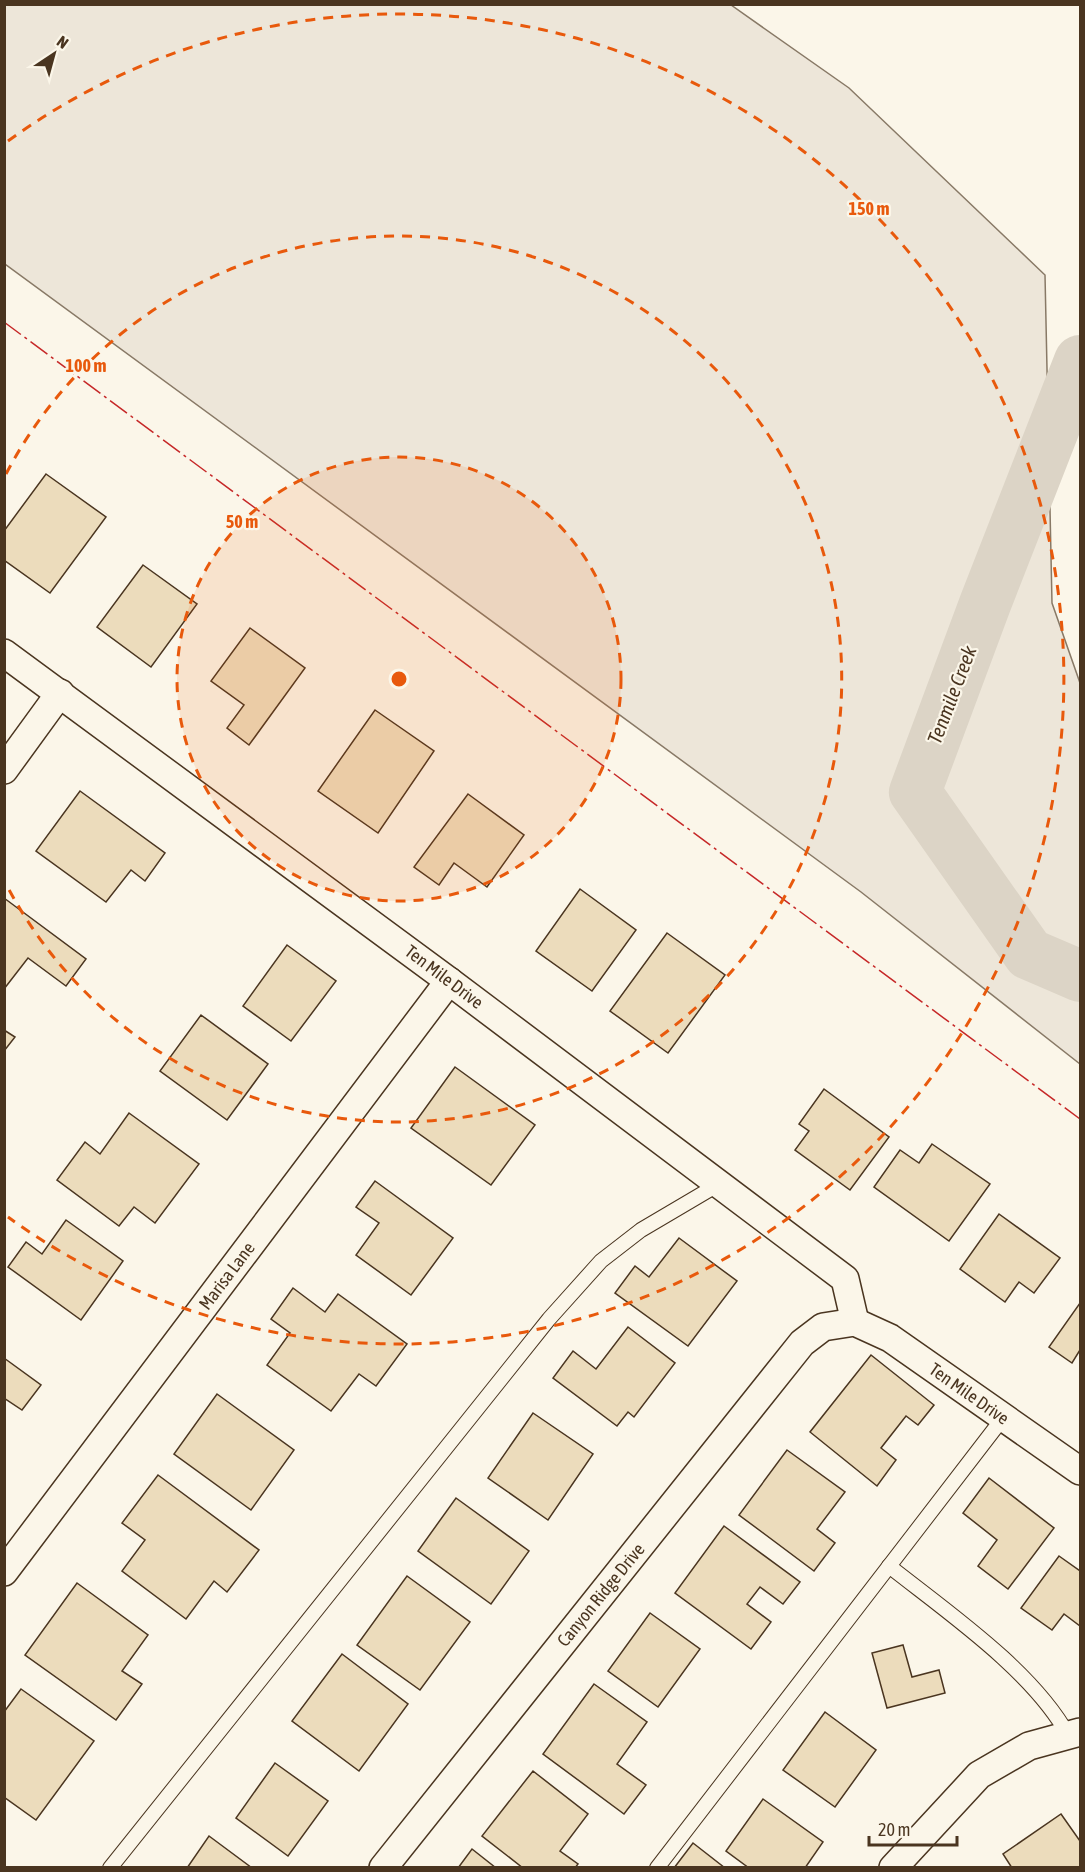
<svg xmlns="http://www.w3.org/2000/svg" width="1085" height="1872" viewBox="0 0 1085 1872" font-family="'Asap Condensed',sans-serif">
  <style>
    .green { fill: #ede6d9; stroke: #887966; stroke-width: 1.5 }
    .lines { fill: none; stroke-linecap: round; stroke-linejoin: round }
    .river { stroke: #dcd4c6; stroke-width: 52 }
    .building { fill: #ecdcbc; stroke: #4a3520; stroke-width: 1.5 }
    .lane-casing { stroke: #4a3520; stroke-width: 16 }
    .street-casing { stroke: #4a3520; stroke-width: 30 }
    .lane { stroke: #fbf6e9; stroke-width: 14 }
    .street { stroke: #fbf6e9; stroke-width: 27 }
    .power { stroke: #c62828; stroke-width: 1.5; stroke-dasharray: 21 4.5 3 4.5; stroke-linecap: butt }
    .ring { fill: none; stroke: #e8590c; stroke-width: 3; stroke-dasharray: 10 8 }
    .labels { text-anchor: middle; stroke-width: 4.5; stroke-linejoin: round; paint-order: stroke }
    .street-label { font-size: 18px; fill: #4a3520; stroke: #fbf6e9 }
    .water-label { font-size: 20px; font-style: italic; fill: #4a3520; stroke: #fbf6e9 }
    .centre { fill: #e8590c; stroke: #fbf6e9; stroke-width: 3 }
    .ring-label { font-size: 18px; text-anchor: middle; font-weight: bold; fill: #e8590c; stroke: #fbf6e9; stroke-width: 4.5; stroke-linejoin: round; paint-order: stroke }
  </style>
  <rect width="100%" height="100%" fill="#fbf6e9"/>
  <polygon class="green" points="5,4 731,5 849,88 1045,275 1052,603 1080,683 1080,1064 861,892 5,264"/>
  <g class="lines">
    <polyline class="river" points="1080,361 985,604 915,792 1029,954 1080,976"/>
  </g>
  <g class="building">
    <polygon points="46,474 106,517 50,593 4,560 4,531"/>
    <polygon points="143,565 197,604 151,667 97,627"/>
    <polygon points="250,628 305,668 249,745 227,728 244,705 211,681"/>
    <polygon points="375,710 434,751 378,833 318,791"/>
    <polygon points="80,791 165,853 145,881 131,870 106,902 36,851"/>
    <polygon points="468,794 524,835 487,887 454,863 439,885 414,867"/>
    <polygon points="580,889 636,930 592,991 536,951"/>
    <polygon points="4,898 86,959 66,986 28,958 4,989"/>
    <polygon points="667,933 725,975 668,1053 610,1011"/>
    <polygon points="287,945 336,981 291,1041 243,1006"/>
    <polygon points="201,1015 268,1064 227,1120 160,1071"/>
    <polygon points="4,1030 15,1037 4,1051"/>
    <polygon points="455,1067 535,1125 491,1185 411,1128"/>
    <polygon points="824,1089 889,1137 850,1190 795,1150 809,1131 799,1124"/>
    <polygon points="129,1113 199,1164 155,1223 134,1207 119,1226 57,1180 85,1142 100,1154"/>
    <polygon points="932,1144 990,1184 949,1241 874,1187 900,1150 919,1163"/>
    <polygon points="375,1181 453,1238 411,1295 356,1255 379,1223 356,1207"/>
    <polygon points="999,1214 1060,1258 1034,1293 1019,1282 1005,1302 960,1269"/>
    <polygon points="66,1220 123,1261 81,1320 8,1267 26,1242 42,1254"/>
    <polygon points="679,1238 737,1281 688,1346 615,1293 635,1266 649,1277"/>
    <polygon points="293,1288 325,1312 338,1294 407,1344 376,1386 359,1374 331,1411 267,1365 290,1333 271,1319"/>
    <polygon points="1080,1303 1080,1350 1072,1363 1049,1347"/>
    <polygon points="628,1327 675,1363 634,1417 628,1412 617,1426 553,1378 573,1351 596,1369"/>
    <polygon points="871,1355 934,1405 918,1425 906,1416 881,1448 896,1460 877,1486 810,1432"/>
    <polygon points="4,1358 41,1385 22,1410 4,1398"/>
    <polygon points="217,1394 294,1450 251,1510 174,1454"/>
    <polygon points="533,1413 593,1454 548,1520 488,1478"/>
    <polygon points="787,1450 845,1492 817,1529 835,1543 814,1571 739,1515"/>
    <polygon points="158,1475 259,1550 227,1592 214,1581 186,1619 122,1571 145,1540 122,1523"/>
    <polygon points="989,1478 1054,1528 1008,1589 978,1566 997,1540 963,1513"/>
    <polygon points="456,1498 529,1551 491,1604 418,1551"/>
    <polygon points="724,1526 800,1582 783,1604 760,1587 747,1604 771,1622 751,1649 675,1593"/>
    <polygon points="1059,1556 1080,1571 1080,1626 1064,1614 1052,1630 1021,1608"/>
    <polygon points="407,1576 470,1622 420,1690 357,1645"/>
    <polygon points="77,1583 148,1635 122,1671 142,1684 116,1720 25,1655"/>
    <polygon points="650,1613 700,1649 658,1707 608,1671"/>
    <polygon points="903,1645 912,1677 939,1670 945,1693 887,1708 872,1653"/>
    <polygon points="342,1654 408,1704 359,1771 292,1721"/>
    <polygon points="594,1684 647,1722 617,1764 646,1785 624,1814 543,1754"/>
    <polygon points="21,1689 94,1741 36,1820 4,1797 4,1712"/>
    <polygon points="825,1712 876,1750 835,1807 783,1770"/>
    <polygon points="275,1763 328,1801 288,1856 236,1818"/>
    <polygon points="533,1771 588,1814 560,1851 578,1864 575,1868 523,1868 482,1836"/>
    <polygon points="763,1799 823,1842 805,1868 749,1868 726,1851"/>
    <polygon points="1061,1814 1080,1841 1080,1868 1012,1868 1003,1854"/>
    <polygon points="209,1836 252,1868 187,1868"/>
    <polygon points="693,1843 725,1868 674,1868"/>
    <polygon points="472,1849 496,1868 458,1868"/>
  </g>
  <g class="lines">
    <g class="lane-casing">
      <g id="lane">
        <path d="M 889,1566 C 947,1612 1032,1670 1068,1735"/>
        <polyline points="110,1868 549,1319 601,1261 641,1230 719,1184"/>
        <polyline points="657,1868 1003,1418"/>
      </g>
    </g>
    <g class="street-casing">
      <g id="street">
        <polyline points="4,653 449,981 845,1279 855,1322"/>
        <polyline points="4,770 60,693"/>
        <polyline points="4,1572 449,981"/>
        <polyline points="383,1868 802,1343 823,1327 855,1322 890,1338 1080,1471"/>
        <polyline points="893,1868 979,1775 1029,1746 1080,1732"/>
      </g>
    </g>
    <use href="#lane" class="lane"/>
    <use href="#street" class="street"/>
    <polyline class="power" points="4,322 1080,1119"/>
  </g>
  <circle cx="399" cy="679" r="222" fill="#e8590c" fill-opacity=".12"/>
  <g class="ring">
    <circle cx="399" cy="679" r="222"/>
    <path d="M6 474A443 443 0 1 1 6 884"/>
    <path d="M8 141A665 665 0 1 1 8 1217"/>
  </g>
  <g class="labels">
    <g class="street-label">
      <text transform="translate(444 977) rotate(37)" y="6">Ten Mile Drive</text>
      <text transform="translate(227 1276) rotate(-53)" y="6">Marisa Lane</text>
      <text transform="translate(969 1394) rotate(35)" y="6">Ten Mile Drive</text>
      <text transform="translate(601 1595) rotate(-51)" y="6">Canyon Ridge Drive</text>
    </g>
    <g class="water-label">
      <text transform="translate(952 695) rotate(-69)" y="7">Tenmile Creek</text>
    </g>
  </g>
  <circle cx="399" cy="679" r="9" class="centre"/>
  <g class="ring-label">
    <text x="869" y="215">150 m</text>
    <text x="86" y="372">100 m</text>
    <text x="242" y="528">50 m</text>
  </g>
  <rect width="1085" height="1872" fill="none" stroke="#4a3520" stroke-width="12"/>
  <g transform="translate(54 54) rotate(36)" stroke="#fbf6e9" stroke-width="4.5" paint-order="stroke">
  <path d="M0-4.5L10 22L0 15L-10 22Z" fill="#4a3520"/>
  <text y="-9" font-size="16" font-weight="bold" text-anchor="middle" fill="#4a3520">N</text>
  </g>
  <path d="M869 1836v9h88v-9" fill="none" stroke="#4a3520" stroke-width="3"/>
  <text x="878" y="1836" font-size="18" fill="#4a3520" stroke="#fbf6e9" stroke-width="4.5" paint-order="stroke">20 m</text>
</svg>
